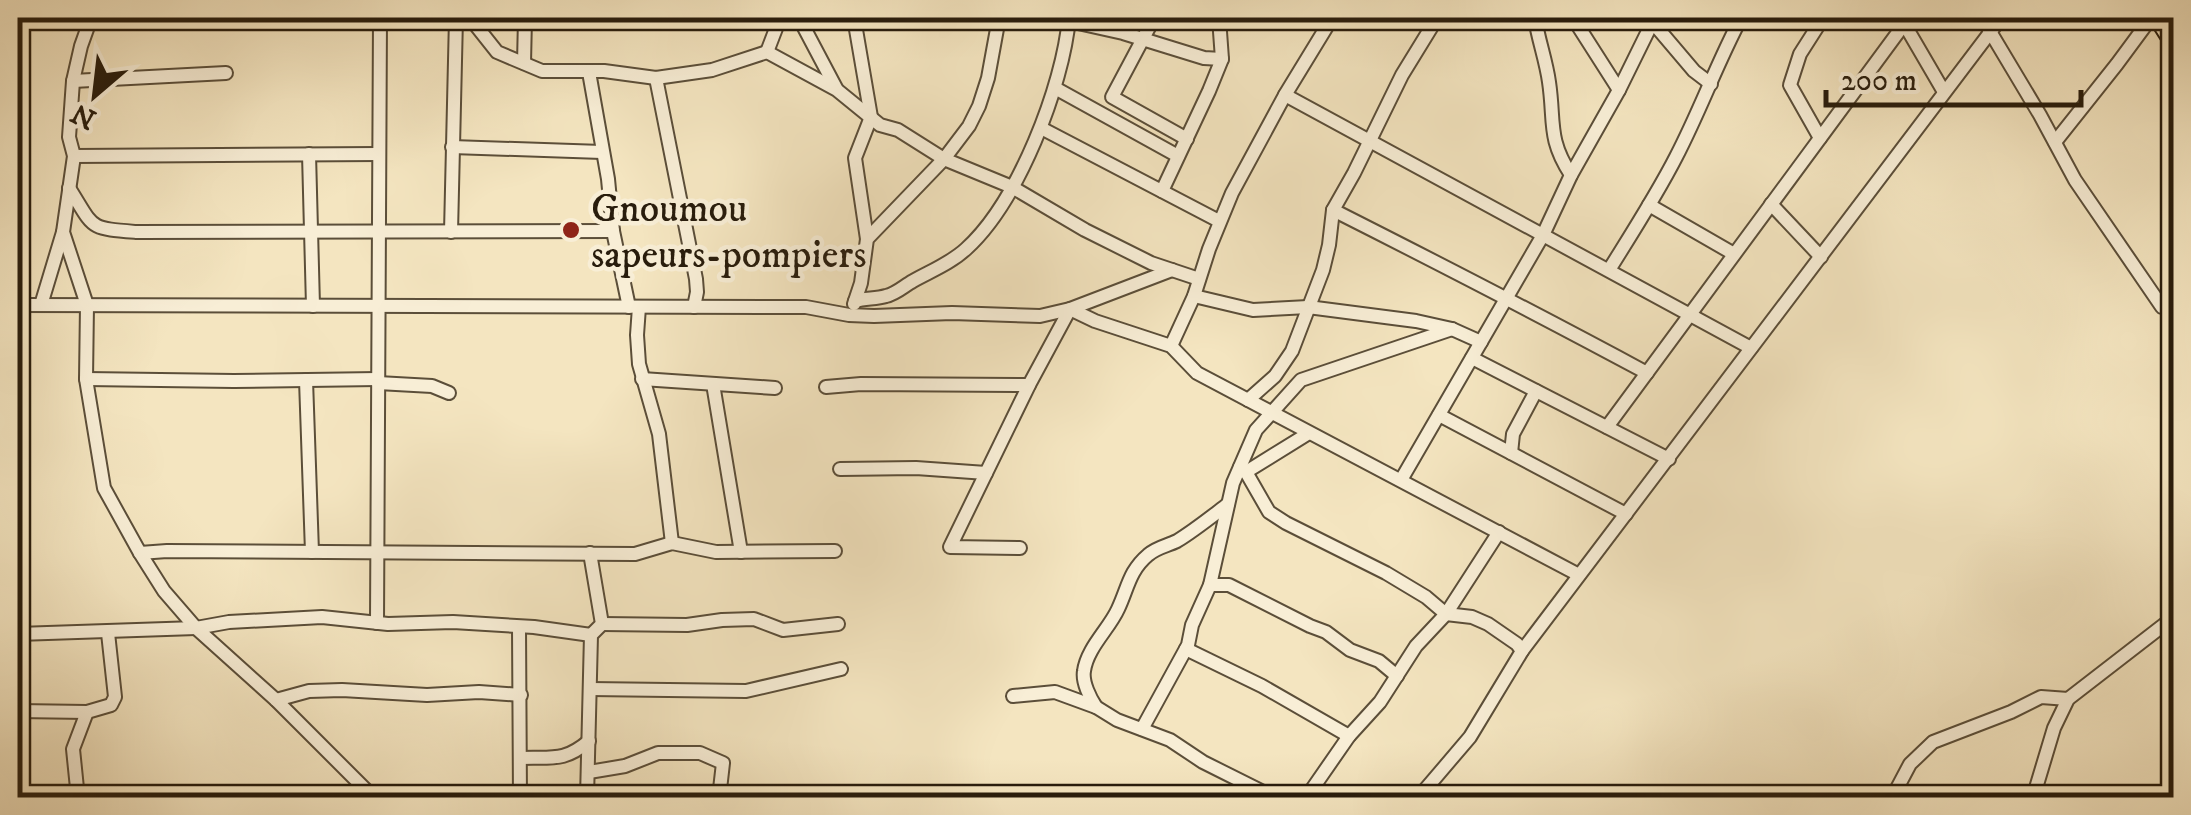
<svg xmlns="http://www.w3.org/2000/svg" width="2191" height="815" viewBox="0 0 2191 815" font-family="'IM FELL DW Pica',serif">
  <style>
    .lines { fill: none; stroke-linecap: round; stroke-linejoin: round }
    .minor-casing { stroke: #5b4e39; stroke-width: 16 }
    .major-casing { stroke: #281c0c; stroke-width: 19 }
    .minor { stroke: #f8eed6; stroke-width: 12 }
    .major { stroke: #f4e5c0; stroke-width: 15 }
    .poi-dot { fill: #8f2418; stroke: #f8eed6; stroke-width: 4 }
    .labels { text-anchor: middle; stroke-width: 9; stroke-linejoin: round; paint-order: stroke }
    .poi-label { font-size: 40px; fill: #281c0c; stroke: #f8eed6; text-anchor: start }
  </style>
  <rect width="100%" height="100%" fill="#f4e5c0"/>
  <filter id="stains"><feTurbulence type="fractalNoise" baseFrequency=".002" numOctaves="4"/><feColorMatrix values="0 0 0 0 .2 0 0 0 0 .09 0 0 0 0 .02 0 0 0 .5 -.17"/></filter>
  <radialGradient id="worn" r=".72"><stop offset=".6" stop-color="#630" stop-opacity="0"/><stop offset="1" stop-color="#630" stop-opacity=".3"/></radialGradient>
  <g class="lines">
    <g class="minor-casing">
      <g id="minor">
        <polyline points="91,18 81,46 73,81 69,137 74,156 63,232 87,305 86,379 104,488 140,553 164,591 196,628 276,700 374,798"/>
        <polyline points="470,18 497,52 542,71 604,71 656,78 712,70 767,52 837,90 880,125 898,130 944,159 1012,187 1085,230 1151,263 1199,279"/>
        <polyline points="799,18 836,88"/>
        <polyline points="854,18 871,117 855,158 867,239"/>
        <polyline points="1154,18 1112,97 1187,139"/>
        <path d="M 1535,18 C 1538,39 1546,60 1549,82 C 1555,122 1547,138 1571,175"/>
        <polyline points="1573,18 1619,90"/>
        <polyline points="1649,18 1694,71 1711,84"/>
        <polyline points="1982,18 2040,115 2075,180 2162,307 2174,297"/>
        <polyline points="2172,18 2174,21"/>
        <polyline points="1902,20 1944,92"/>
        <polyline points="1069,21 1123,33 1204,58 1222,59"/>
        <polyline points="767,52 780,18"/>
        <polyline points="524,63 525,18"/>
        <polyline points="589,72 608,179 613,231 629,307"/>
        <polyline points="656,78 696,279 697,292 694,307"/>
        <polyline points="73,81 226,73"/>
        <polyline points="1055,88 1178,156"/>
        <polyline points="1285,95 1751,348"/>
        <polyline points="1041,128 1219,221"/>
        <polyline points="1820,138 1790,85 1800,54 1823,18"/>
        <polyline points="2055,142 2117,64 2151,18"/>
        <polyline points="452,147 602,152"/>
        <polyline points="309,154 313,306"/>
        <polyline points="74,156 379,154"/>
        <path d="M 69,188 C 95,229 87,228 136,232 L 613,231"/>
        <polyline points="1162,191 1209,91 1222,59 1219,18"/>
        <polyline points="1771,204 1821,257"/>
        <polyline points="1649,205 1734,254"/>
        <path d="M 1333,210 C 1438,263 1543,317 1647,373"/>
        <polyline points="451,232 456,18"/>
        <path d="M 1609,270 C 1632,233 1656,196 1676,157 C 1700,111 1717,63 1741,18"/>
        <polyline points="1194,296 1253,310 1308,307 1416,321 1452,329 1481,342"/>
        <path d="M 855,301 C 865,298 876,299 886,296 C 896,294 904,286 913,281 C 931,271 951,263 966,249 C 1018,202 1063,86 1069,18"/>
        <polyline points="854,304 861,283 867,239 944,159 969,126 979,106 988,78 999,18"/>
        <polyline points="18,305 806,307 849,315 874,316 952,313 1040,316 1070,309 1095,321 1171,346 1197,373 1579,575"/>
        <polyline points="41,305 63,232"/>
        <polyline points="639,307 637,335 639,364 659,434 672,543"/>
        <polyline points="1171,346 1194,296 1209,249 1232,193 1285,95 1332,18"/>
        <polyline points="1472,358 1669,459"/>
        <polyline points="86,379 234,381 378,379"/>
        <polyline points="642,379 775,388"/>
        <polyline points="306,380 312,552"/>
        <polyline points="378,383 432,386 449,393"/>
        <polyline points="713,384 741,552"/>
        <polyline points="826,387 861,384 1029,385"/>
        <polyline points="1248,400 1275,376 1292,351 1323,270 1329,245 1333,210 1354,173 1402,75 1437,18"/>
        <polyline points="1439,415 1626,514"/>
        <polyline points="1607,427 1905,23"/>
        <polyline points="1511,453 1513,434 1536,391"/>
        <polyline points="1240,467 1246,472 1269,512 1286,523 1386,573 1426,597 1446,614 1472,617 1488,624 1517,644 1522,651 1470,737 1418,798"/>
        <polyline points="840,469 916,468 986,473"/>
        <polyline points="1246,472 1309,433"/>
        <polyline points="1401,480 1543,235 1571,175 1619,90 1652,23"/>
        <polyline points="1020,548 950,547 1029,385 1070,309 1172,270"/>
        <polyline points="140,553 167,551 635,554 672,543 716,552 835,551"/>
        <polyline points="1210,585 1229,585 1310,626 1326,632 1350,650 1379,661 1397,676"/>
        <polyline points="377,623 380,18"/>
        <polyline points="602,624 687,625 722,620 754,619 783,630 838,624"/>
        <polyline points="519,628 520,798"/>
        <polyline points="18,634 196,628 229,622 322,617 388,624 453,622 534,627 591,635"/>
        <polyline points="1186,649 1262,686 1349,736"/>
        <polyline points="1522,651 2001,18"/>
        <polyline points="590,689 746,691 841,669"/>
        <polyline points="1013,696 1055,692 1096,707 1117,720 1170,740 1203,762 1275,798"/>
        <polyline points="276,700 309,691 342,690 427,695 479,692 521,695"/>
        <path d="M 1096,707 C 1090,698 1082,682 1084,671 C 1087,648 1109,629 1118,609 C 1128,588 1129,571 1148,555 C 1157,547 1167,546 1177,541 C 1195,530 1211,517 1228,504"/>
        <polyline points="18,711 87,712"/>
        <polyline points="1142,729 1188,645 1192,625 1210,585 1233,483 1256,430 1301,380 1452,329"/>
        <path d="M 521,758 C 553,757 564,762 589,741"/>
        <polyline points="589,772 625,766 658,753 700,753 723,763 719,798"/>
        <polyline points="78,798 73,749 87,712 111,705 115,697 108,633"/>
        <polyline points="587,798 591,635 602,624 590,553"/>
        <polyline points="1306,798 1349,736 1380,702 1416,646 1446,614 1499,532"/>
        <polyline points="1892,798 1910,764 1933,742 2011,712 2041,697 2068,699"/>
        <polyline points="2033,798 2054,728 2068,699 2174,617"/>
      </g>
    </g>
    <g class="major-casing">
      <polyline id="major" points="2157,18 2174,45"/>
    </g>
    <use href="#minor" class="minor"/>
    <use href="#major" class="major"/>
  </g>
  <circle class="poi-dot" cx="571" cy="230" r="10"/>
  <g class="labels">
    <g class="poi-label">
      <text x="591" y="221">Gnoumou<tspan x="591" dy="46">sapeurs-pompiers</tspan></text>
    </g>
  </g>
  <rect width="2191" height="815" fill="none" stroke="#f4e5c0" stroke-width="60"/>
  <rect x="20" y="20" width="2151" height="775" fill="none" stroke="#281c0c" stroke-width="5"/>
  <rect x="30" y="30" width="2131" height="755" fill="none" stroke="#281c0c" stroke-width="2.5"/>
  <g transform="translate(95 95) rotate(208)" stroke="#f8eed6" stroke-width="8" paint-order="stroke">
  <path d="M0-8L18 38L0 25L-18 38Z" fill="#281c0c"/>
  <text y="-15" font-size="28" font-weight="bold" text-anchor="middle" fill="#281c0c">N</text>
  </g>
  <path d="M1826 90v15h255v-15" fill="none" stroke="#281c0c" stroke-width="5"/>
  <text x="1841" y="90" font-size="30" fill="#281c0c" stroke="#f8eed6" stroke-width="8" paint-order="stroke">200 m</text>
  <rect width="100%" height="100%" filter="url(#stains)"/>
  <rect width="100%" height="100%" fill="url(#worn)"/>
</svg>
